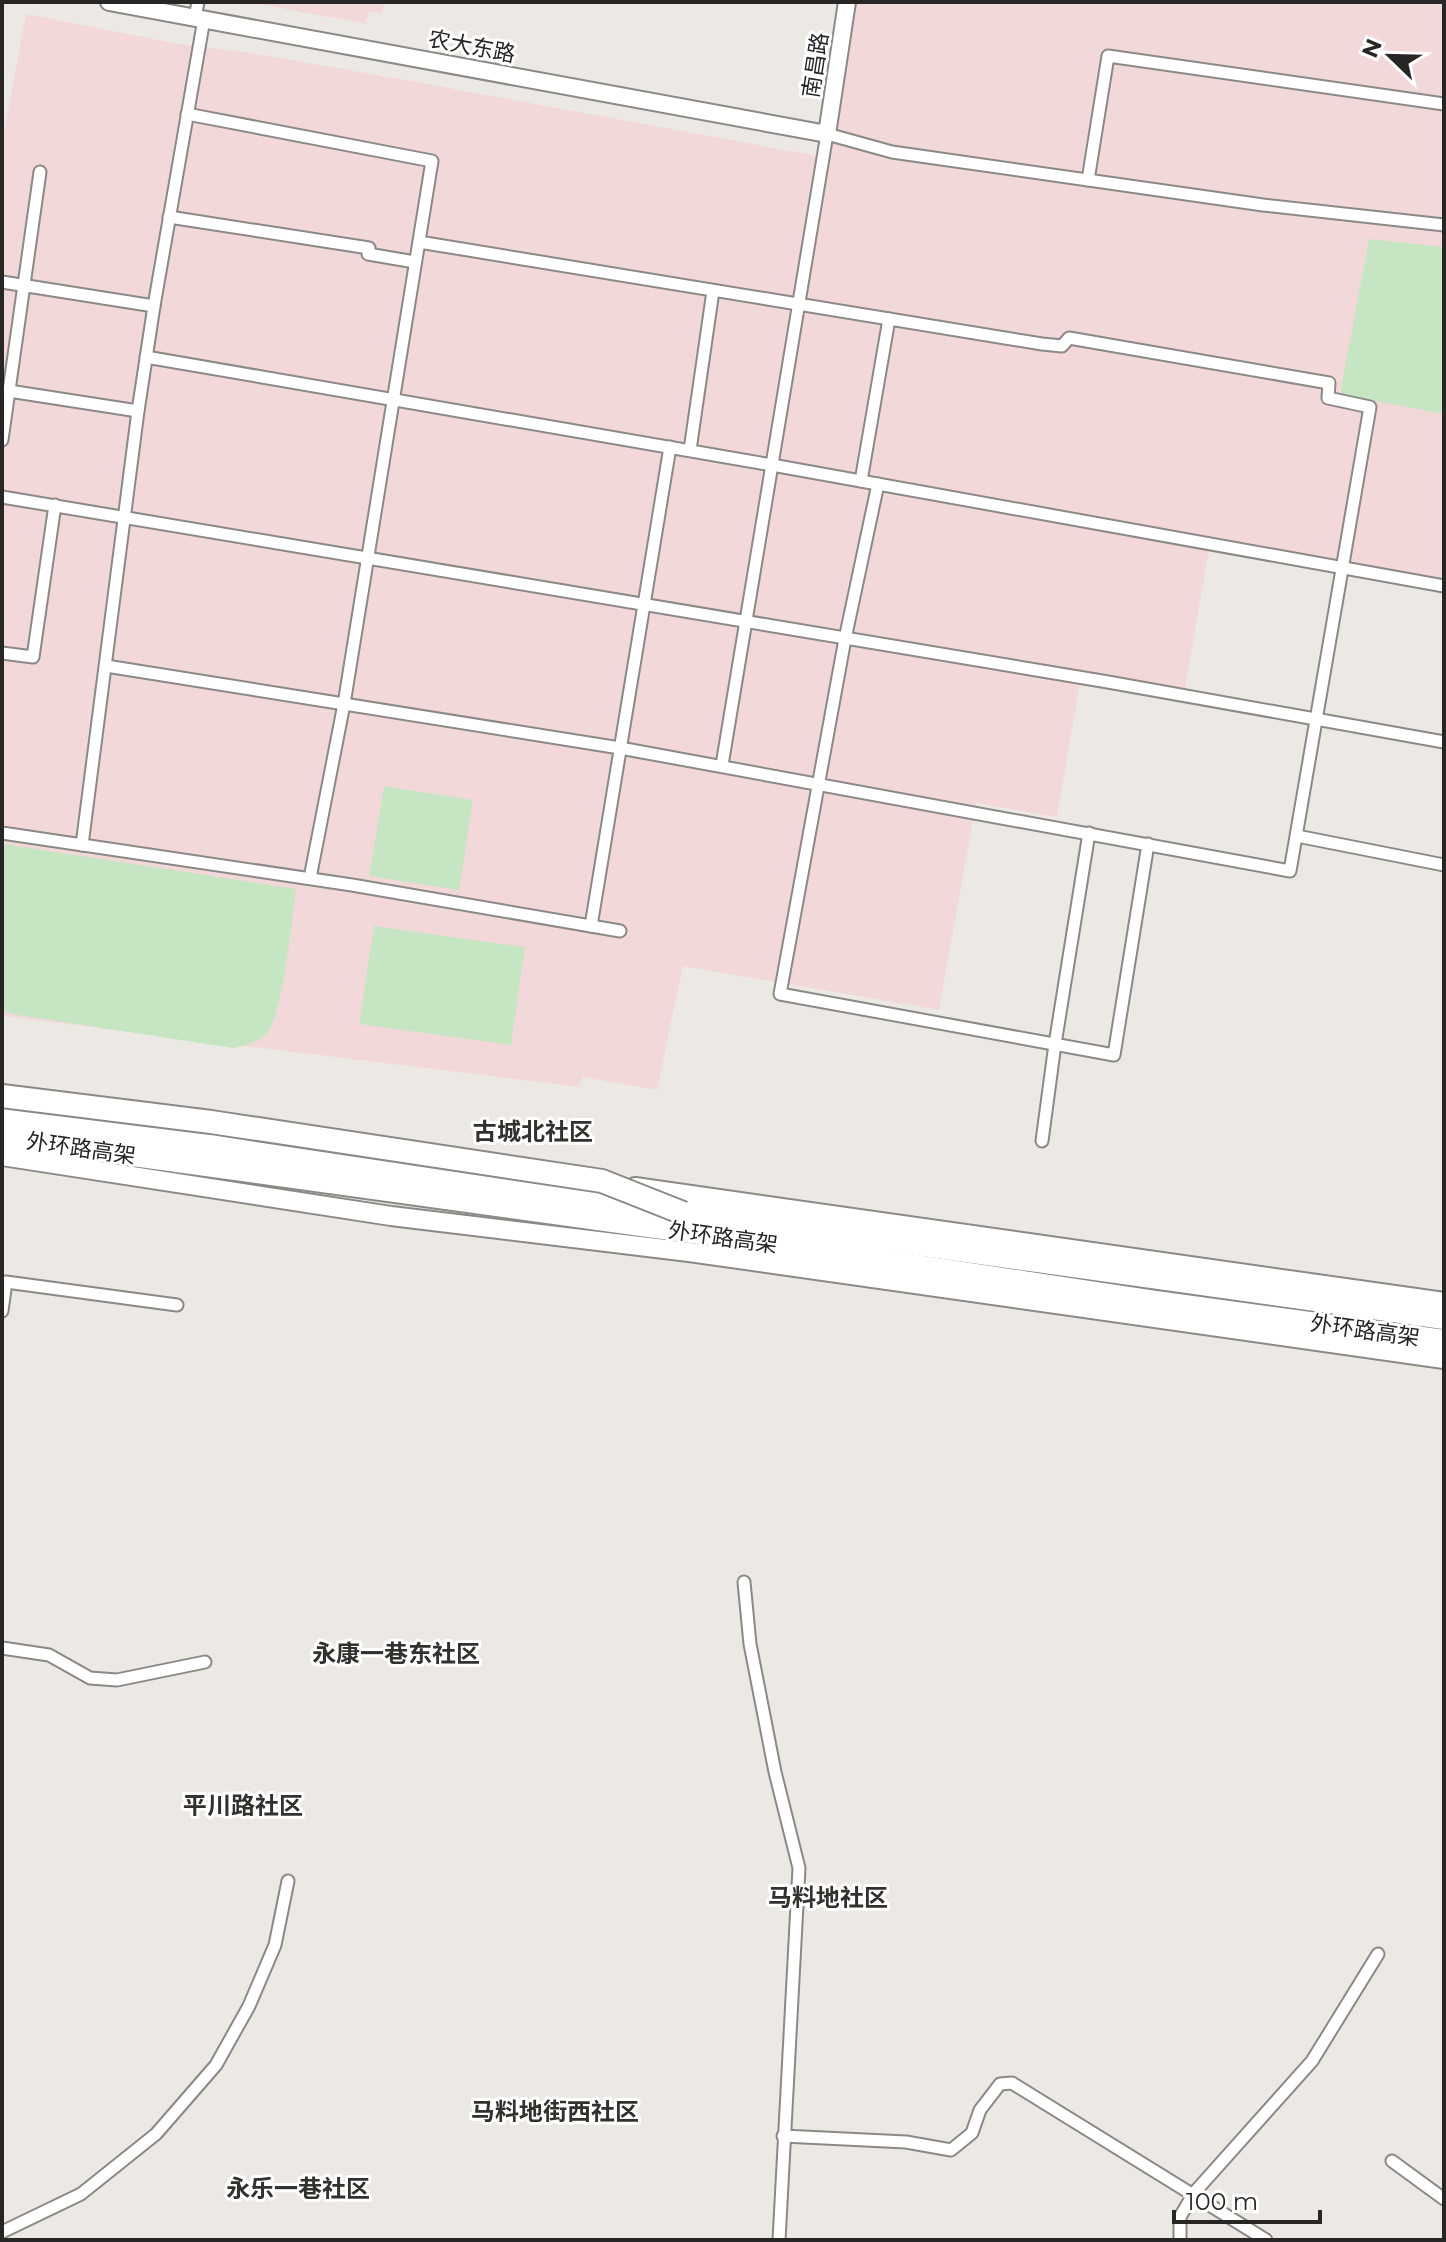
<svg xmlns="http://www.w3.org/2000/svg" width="1446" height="2242" viewBox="0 0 1446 2242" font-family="Montserrat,'Noto Sans SC',sans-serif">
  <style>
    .education { fill: #f3d8da }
    .green { fill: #c6e5c2 }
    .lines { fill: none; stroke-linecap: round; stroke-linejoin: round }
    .street-casing { stroke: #8b8985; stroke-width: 15 }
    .secondary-casing { stroke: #8b8985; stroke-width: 20 }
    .primary-casing { stroke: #8b8985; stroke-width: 22 }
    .highway-casing { stroke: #8b8985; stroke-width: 26 }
    .street { stroke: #fff; stroke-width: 11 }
    .secondary { stroke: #fff; stroke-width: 16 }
    .primary { stroke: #fff; stroke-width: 18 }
    .highway { stroke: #fff; stroke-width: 22 }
    .highway-bridge-casing { stroke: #8b8985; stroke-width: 26; stroke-linecap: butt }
    .highway-bridge { stroke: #fff; stroke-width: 22 }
    .labels { text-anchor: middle; stroke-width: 6; stroke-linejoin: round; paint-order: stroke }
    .street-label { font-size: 22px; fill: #272625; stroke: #fff }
    .neighbourhood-label { font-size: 24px; font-weight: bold; fill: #33312e; stroke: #fff }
  </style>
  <rect width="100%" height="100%" fill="#ece9e5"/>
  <g class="education">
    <polygon points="249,2 384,2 382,13 369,12 366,24"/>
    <polygon points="847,2 1444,2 1444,586 1210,543 1184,695 1081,677 1057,817 976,803 939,1010 683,966 657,1090 583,1077 579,1087 2,1016 2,143 26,14 178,44 251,53 400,79 823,157"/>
  </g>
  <g class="green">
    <polygon points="1369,239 1444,247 1444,414 1340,394"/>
    <polygon points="384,786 473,800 459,890 369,876"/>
    <path d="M 4,844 L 296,889 C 292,917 283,1018 266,1034 C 257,1043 246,1045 233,1048 L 11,1014 L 2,1009 L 2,858 Z"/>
    <polygon points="374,926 525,947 511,1045 359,1024"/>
  </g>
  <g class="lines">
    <g class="street-casing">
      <g id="street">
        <polyline points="195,17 198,2"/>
        <polyline points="187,114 432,161 344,704 310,878"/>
        <polyline points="1088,180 1108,56 1444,104"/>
        <polyline points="169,217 369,248 368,254 415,262"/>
        <polyline points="2,282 154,306"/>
        <polyline points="146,357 772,465 1444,586"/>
        <polyline points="9,391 138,411"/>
        <polyline points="2,440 40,172"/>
        <polyline points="690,450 713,291"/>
        <polyline points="861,481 889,319"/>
        <polyline points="878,484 845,639 780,994 1114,1055 1148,844"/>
        <polyline points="2,497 1108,682 1444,742"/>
        <polyline points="2,653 33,657 55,505"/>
        <polyline points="106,666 620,748 1290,871 1370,407 1328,398 1329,383 1069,338 1062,346 1042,344 419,242"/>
        <polyline points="722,765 827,134 892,152 1263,205 1444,225"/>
        <polyline points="2,833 352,885 620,931"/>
        <polyline points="1297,836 1444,865"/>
        <polyline points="82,845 138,411 154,306 204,19"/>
        <polyline points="591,926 670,447"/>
        <polyline points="1042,1141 1055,1044 1089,833"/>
        <polyline points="2,1311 6,1282 177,1305"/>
        <polyline points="744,1582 750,1644 775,1772 799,1868 779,2240"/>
        <polyline points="2,1648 49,1655 90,1678 117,1680 205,1662"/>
        <polyline points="783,2136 906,2142 951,2150 972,2133 980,2110 1000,2084 1012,2083 1266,2240"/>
        <polyline points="1392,2161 1444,2199"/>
        <polyline points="2,2232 81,2194 156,2134 216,2065 249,2006 275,1945 288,1881"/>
        <polyline points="1180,2240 1180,2217 1194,2193 1312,2061 1378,1954"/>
      </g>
    </g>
    <g class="secondary-casing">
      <polyline id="secondary" points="109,2 827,134 847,2"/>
    </g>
    <g class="primary-casing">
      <g id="primary">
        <polyline points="2,1156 391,1216 689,1252 1444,1359"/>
        <polyline points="635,1187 1444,1302"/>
      </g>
    </g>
    <g class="highway-casing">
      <g id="highway">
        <polyline points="2,1116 1444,1318"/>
        <polyline points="2,1137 692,1232 1155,1302 1444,1341"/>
      </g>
    </g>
    <use href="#street" class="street"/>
    <use href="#secondary" class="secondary"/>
    <use href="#primary" class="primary"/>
    <use href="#highway" class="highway"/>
    <g class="highway-bridge-casing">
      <polyline id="highway-bridge" points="2,1096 211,1122 602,1181 683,1213"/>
    </g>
    <use href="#highway-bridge" class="highway-bridge"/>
  </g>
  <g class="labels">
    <g class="street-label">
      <text transform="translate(472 46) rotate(11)" y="8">农大东路</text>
      <text transform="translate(815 65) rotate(-81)" y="8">南昌路</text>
      <text transform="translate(81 1148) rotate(8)" y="8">外环路高架</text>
      <text transform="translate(723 1237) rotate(8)" y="8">外环路高架</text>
      <text transform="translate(1365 1330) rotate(8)" y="8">外环路高架</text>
    </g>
    <g class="neighbourhood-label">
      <text x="533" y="1140">古城北社区</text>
      <text x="396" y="1662">永康一巷东社区</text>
      <text x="243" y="1814">平川路社区</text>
      <text x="828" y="1906">马料地社区</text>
      <text x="555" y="2120">马料地街西社区</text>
      <text x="298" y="2197">永乐一巷社区</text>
    </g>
  </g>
  <rect width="1446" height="2242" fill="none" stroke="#272625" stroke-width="8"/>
  <g transform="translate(1390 56) rotate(293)" stroke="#ffffff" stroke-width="6" paint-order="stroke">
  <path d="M0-6L14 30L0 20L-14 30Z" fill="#272625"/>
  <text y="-12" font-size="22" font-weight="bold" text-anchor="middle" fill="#272625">N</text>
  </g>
  <path d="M1174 2210v12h146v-12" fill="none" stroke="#272625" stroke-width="4"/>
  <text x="1186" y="2210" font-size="24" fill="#272625" stroke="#ffffff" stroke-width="6" paint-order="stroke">100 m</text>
</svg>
